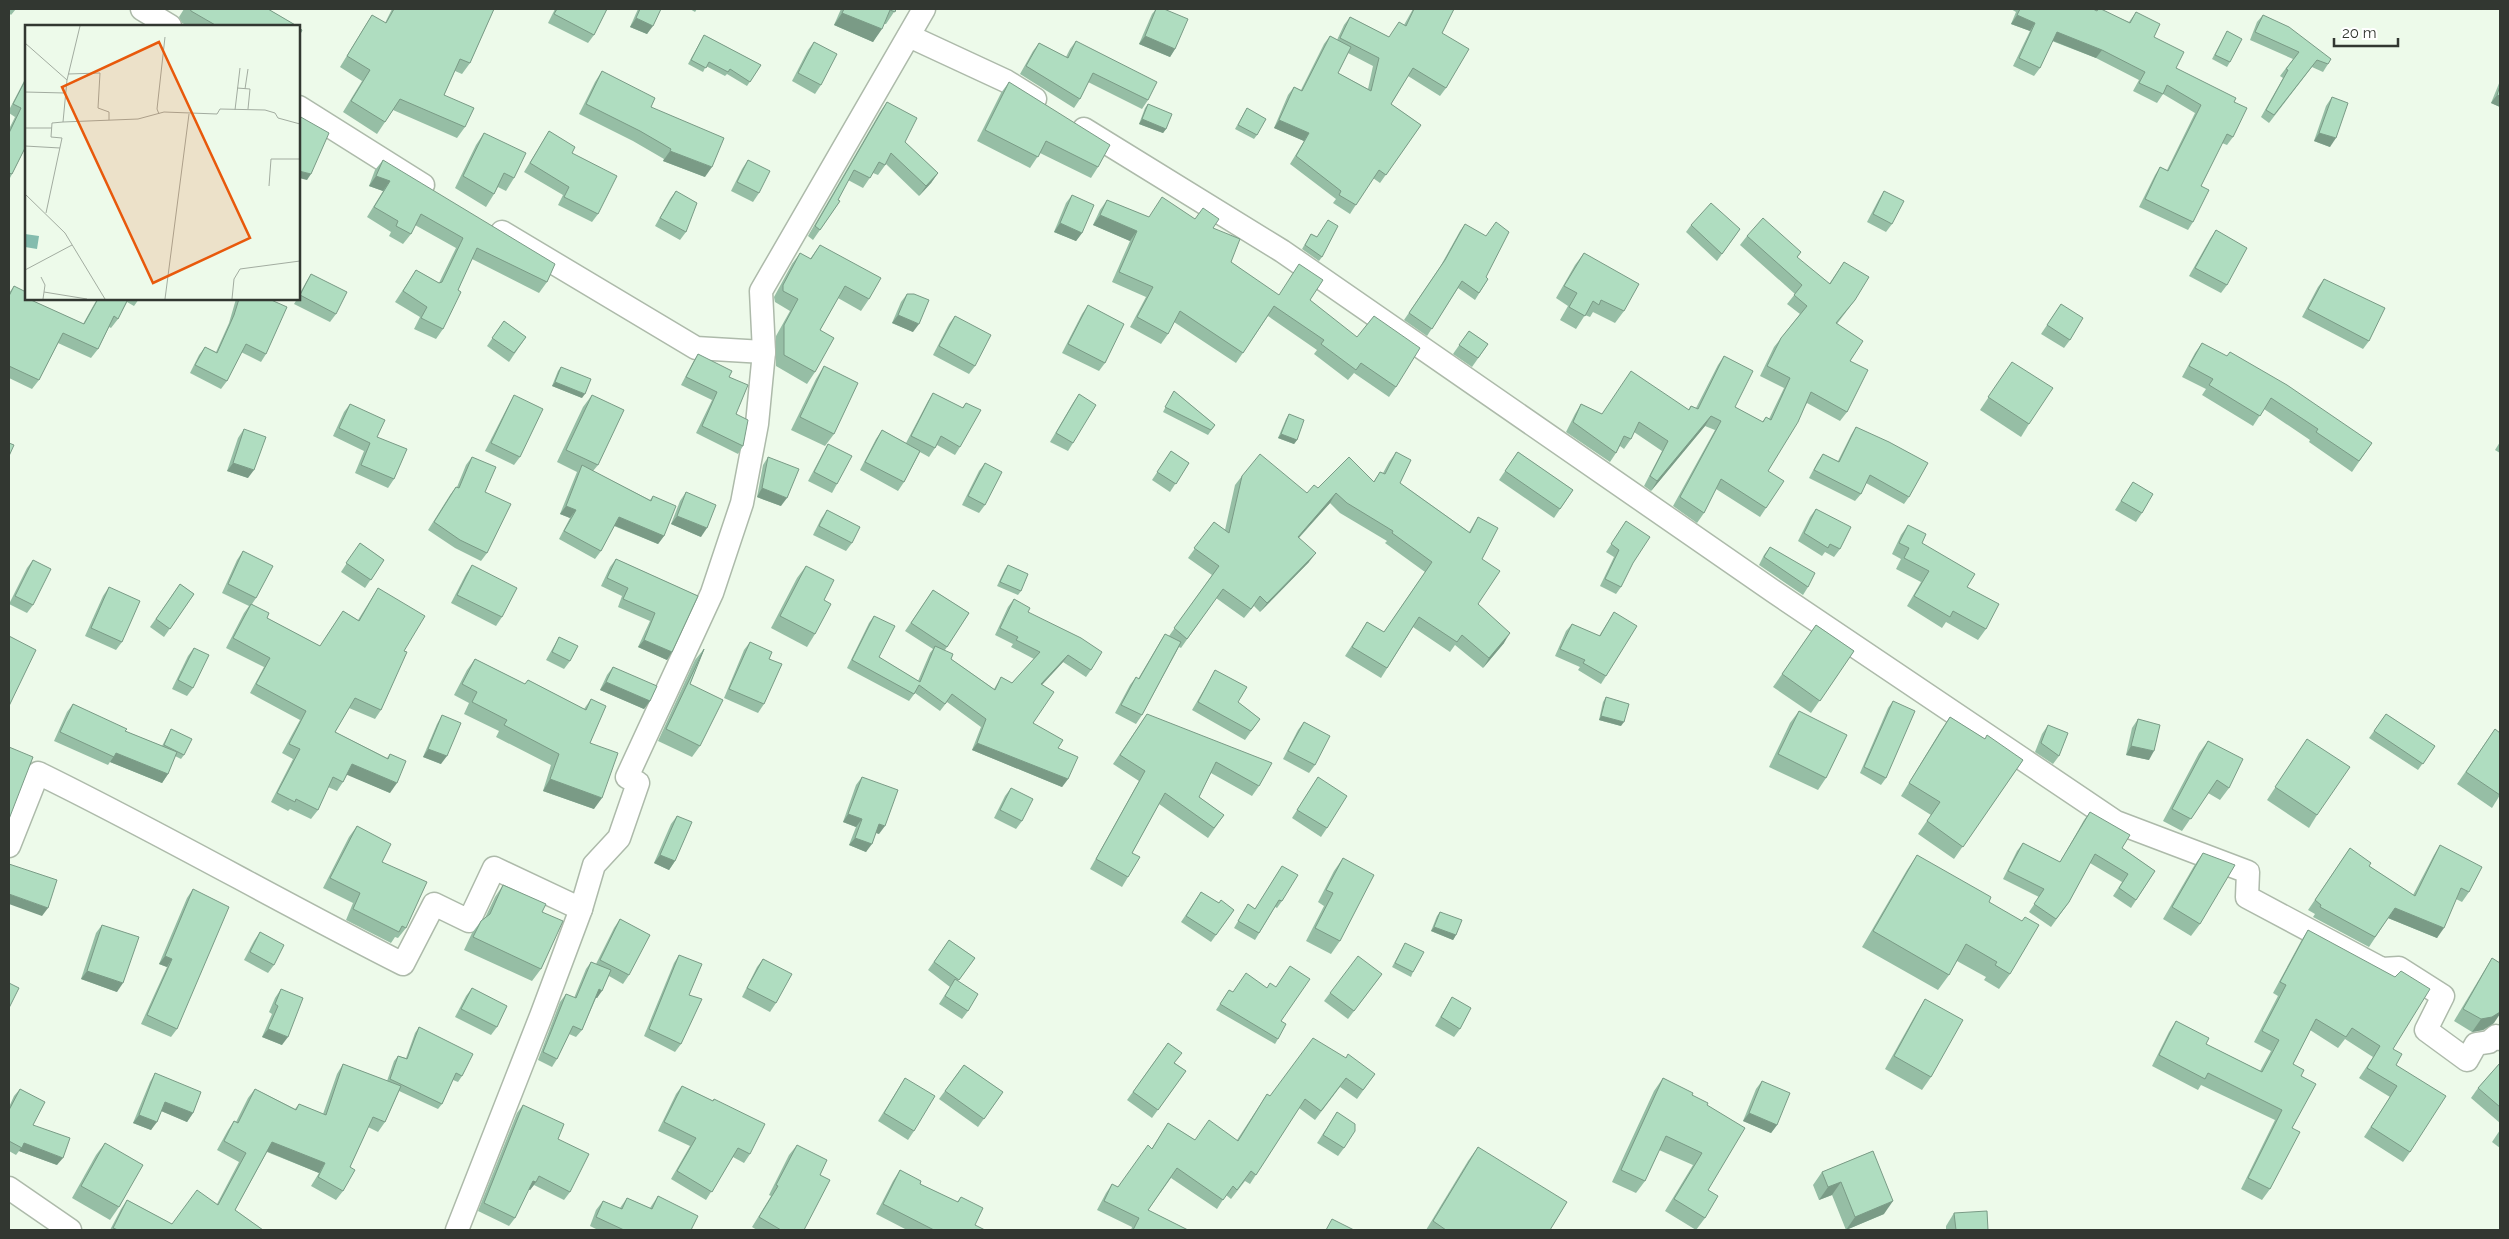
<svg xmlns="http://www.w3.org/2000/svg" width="2509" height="1239" viewBox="0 0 2509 1239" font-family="Raleway,sans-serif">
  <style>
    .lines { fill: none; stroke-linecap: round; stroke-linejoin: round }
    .minor-casing { stroke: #adbaaa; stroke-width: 25 }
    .minor { stroke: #fff; stroke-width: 22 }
    .wall { fill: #96bea5; fill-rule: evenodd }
    .shaded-wall { fill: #7a9b86 }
    .building { fill: #afddc0; stroke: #7a9b86 }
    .inset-road { fill: none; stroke: #a2aca0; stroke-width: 1 }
    .view { fill: #e8590c; fill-opacity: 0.15; stroke: #e8590c; stroke-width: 2.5 }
    .inset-edge { fill: none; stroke: #323731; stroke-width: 2.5 }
  </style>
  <rect width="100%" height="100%" fill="#edfaea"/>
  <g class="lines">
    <g class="minor-casing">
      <g id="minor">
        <polyline points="142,9 170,26"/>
        <polyline points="909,36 1006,81 1035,99"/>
        <polyline points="299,107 423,185"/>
        <polyline points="1084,129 1282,251 1773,591 2116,822 2248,872 2247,897 2382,969 2399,968 2443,996 2426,1030 2467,1060 2476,1044 2489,1042 2496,1036 2500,1039"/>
        <polyline points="502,232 696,348 764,352"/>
        <path d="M 9,846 L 38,773 C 161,833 280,902 403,964 L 434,904 L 469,921 L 494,868 L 581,909"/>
        <polyline points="9,1188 70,1230"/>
        <polyline points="457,1230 541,1016 581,909 594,865 619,838 638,783 627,777 712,593 742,503 757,424 764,352 761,291 924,9"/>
      </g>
    </g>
    <use href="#minor" class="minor"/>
  </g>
  <g class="wall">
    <polygon points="9,9 16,9 11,15 9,13"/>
    <polygon points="184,9 268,9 297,26 188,26 182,23 179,17"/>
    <polygon points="392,9 494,9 470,63 462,74 455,71 444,95 465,127 457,138 393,110 377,134 343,112 362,81 340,67 365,26 372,15 385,23"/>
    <polygon points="555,9 607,9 594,35 588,43 548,23"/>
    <polygon points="638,9 661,9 647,34 630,27"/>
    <polygon points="690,9 697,9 695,12"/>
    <polygon points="841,9 896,9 886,24 884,24 873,42 834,25"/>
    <polygon points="1156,9 1164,9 1175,49 1170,57 1139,44 1152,14"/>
    <path d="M 1413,9 L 1454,9 L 1442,33 L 1446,88 L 1440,96 L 1408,76 L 1391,104 L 1421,125 L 1380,183 L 1373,178 L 1350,214 L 1333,203 L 1336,199 L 1290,164 L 1304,141 L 1274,128 L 1288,95 L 1294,87 L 1301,90 L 1324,44 L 1330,36 L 1337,40 L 1344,25 L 1350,17 L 1389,37 L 1404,25 ZM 1348,53 L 1373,66 L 1368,89 L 1338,73 Z"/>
    <polygon points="2011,9 2093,9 2097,11 2098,9 2129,22 2136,12 2176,68 2234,102 2233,137 2227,145 2222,143 2201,186 2193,222 2188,230 2139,207 2155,175 2160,167 2167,170 2195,113 2163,94 2157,103 2133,91 2139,80 2096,58 2052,41 2040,68 2034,76 2013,66 2030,31 2011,24 2016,12"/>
    <polygon points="2263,15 2328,64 2323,72 2312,67 2269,123 2261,117 2283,78 2280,76 2293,59 2250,40 2257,22"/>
    <polygon points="2227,31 2230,62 2227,67 2212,59"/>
    <polygon points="704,35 761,65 747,86 727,74 725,76 706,66 703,72 688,64"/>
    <polygon points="1076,41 1148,100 1142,109 1088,82 1080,99 1074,108 1020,74 1033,51 1039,43 1066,57 1070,49"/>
    <polygon points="814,42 821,85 815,94 792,81 808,50"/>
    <polygon points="602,71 651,107 705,177 663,161 664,159 633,141 579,114 595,82"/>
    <polygon points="26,77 26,146 9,180 9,129 15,117 9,113 9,110"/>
    <polygon points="2500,81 2500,107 2491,103"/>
    <polygon points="1009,82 1098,167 1091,178 1040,153 1030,168 977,141 1001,93"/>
    <polygon points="2332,97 2330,147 2314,141 2326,106"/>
    <polygon points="887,102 905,142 938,173 931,183 919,196 886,164 878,175 873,173 863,188 848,180 838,200 840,201 813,240 808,236 880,112"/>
    <polygon points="1148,104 1166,129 1163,133 1139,124 1145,108"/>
    <polygon points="1247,108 1257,135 1254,139 1235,129"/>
    <polygon points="549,131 572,153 598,214 592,222 558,205 563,195 524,172"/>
    <polygon points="484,133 514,178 506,191 498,187 494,194 486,207 455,188 476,145"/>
    <polygon points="383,160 547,282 539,293 472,259 458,290 443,329 436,339 414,329 420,317 395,302 416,270 439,283 456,248 415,225 411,234 403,244 389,236 391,232 367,217 383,191 369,186 375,170"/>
    <polygon points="748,160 759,193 753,202 731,191 742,169"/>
    <polygon points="676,191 686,232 680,240 655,226 670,199"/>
    <polygon points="1884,191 1892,224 1886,232 1867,222 1879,199"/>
    <polygon points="1072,195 1082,233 1076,241 1054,232 1066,203"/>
    <polygon points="1107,200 1148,217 1195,219 1213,228 1231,262 1278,295 1310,300 1396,387 1389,397 1354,373 1348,380 1314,354 1317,350 1268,316 1236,363 1174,322 1168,334 1161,344 1130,327 1146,297 1112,282 1130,241 1093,225 1100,210"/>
    <polygon points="1465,224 1486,277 1488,279 1475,300 1458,288 1427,336 1404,320 1440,267 1460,231"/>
    <polygon points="1691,225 1740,229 1717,261 1686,232"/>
    <polygon points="2216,230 2227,285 2221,293 2189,276 2210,239"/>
    <polygon points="1311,234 1317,237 1322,257 1319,261 1302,249"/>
    <polygon points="1747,236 1801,252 1797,258 1829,284 1844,262 1855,300 1837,324 1850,361 1847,412 1840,421 1807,403 1768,471 1766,508 1760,517 1716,489 1704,513 1697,523 1673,506 1715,430 1705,426 1651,491 1644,486 1662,451 1634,432 1631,439 1624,449 1620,446 1616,453 1610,462 1566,432 1575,414 1581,404 1602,414 1688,410 1691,406 1696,408 1718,365 1724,356 1735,407 1762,422 1766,417 1769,419 1784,388 1760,376 1774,347 1800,314 1787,304 1795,294 1740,245"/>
    <polygon points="820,245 869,299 861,311 838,298 820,330 815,372 807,384 776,366 776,336 790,311 775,302 774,297 792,264 800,253 810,259"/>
    <polygon points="1584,253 1624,311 1615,323 1593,312 1590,317 1585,315 1576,329 1560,320 1568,306 1556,298 1575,265"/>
    <polygon points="311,274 336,314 330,322 294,304 297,299 299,299 299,295 306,282"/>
    <polygon points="2324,279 2369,341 2363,349 2302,317 2318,287"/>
    <polygon points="14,286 31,300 83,324 97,299 139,299 134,306 127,302 118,319 111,328 109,327 98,349 91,358 58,343 39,380 32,389 9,378 9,293"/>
    <polygon points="907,294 913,332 892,323 901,302"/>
    <polygon points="236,299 269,299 266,354 261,362 241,352 227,381 221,389 190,373 199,355 205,347 216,352 229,323"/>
    <polygon points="2061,304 2070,340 2064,348 2041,334"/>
    <polygon points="1088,305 1105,363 1099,371 1062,353 1082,314"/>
    <polygon points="955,316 975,366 969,374 933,355 949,324"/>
    <polygon points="504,321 526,337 509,362 487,346"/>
    <polygon points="1469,331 1488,344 1472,367 1453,354"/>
    <polygon points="2202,343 2372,443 2352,472 2309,442 2310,440 2264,409 2253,426 2202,395 2206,389 2182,377 2195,353"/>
    <polygon points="698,354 729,377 743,446 738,454 696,433 712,400 681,385 693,362"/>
    <polygon points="2012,362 2029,424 2021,437 1980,410"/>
    <polygon points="824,366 834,434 825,446 791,430 816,379"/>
    <polygon points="561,367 582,398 552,386 558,371"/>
    <polygon points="1174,391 1215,425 1208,435 1163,412"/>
    <polygon points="933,393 962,408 966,403 960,447 955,455 937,445 929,457 920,452 904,482 898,491 860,470 876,439 882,430 906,443 928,401"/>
    <polygon points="1079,394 1073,443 1068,451 1050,442 1073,403"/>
    <polygon points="514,395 520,457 514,465 485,451 509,404"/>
    <polygon points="592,395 598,465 593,471 650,500 653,496 664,536 658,544 614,526 601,551 595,559 559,539 570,518 560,514 577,472 557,462 583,407"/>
    <polygon points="350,404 377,437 394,479 388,488 355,473 364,451 333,436 344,412"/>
    <polygon points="1289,414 1297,440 1294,444 1278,438 1286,419"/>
    <polygon points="1856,427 1909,497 1904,504 1866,483 1861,494 1855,501 1809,478 1818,461 1823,454 1838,461 1851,435"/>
    <polygon points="244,429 248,478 227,471 238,438"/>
    <polygon points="2500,442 2500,453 2495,450"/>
    <polygon points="828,444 837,484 832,493 808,481 823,453"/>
    <polygon points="1171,451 1189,463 1170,492 1152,480"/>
    <polygon points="1396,452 1400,483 1469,532 1478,517 1482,559 1478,604 1504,643 1483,668 1455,645 1450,652 1413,627 1381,678 1345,656 1367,622 1384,632 1425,572 1385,543 1387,541 1340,513 1330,503 1299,538 1309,562 1260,612 1254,606 1244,618 1216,598 1181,648 1179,647 1142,715 1136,724 1115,713 1130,685 1136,677 1138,679 1160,642 1165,634 1169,636 1212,575 1188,558 1214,522 1225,530 1235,485 1242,476 1307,493 1318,488 1374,481 1380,472 1383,473 1389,462"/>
    <polygon points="1518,452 1573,490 1554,518 1499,480"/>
    <polygon points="472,457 485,492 487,553 481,561 455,548 428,530 450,495 456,487 457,487 466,465"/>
    <polygon points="768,457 781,506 757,497 763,465"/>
    <polygon points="985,463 985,505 979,513 962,505 979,471"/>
    <polygon points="2133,482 2142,513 2136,522 2115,510"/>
    <polygon points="686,492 701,537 671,524 680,501"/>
    <polygon points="1816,509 1840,549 1834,557 1825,552 1822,556 1798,541 1810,517"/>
    <polygon points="827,510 852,543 846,551 813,535 821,519"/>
    <polygon points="1626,521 1621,587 1616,594 1600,586 1614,557 1606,552"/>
    <polygon points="1908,525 1922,543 1967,587 1986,629 1978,640 1946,622 1942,628 1907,606 1921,582 1896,569 1901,559 1892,554 1901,535"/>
    <polygon points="360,543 384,560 365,588 341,572"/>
    <polygon points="1770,547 1808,587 1803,595 1759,565 1764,555"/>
    <polygon points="243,551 256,598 252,604 267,618 320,646 343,611 358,620 378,588 404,651 381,710 375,719 349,708 335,732 387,758 390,754 390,793 347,774 343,782 337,791 328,787 318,810 311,819 290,809 288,811 271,802 293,759 282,753 300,720 250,693 264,667 226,648 244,613 249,606 222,593 237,560"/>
    <polygon points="616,559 698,596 672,652 667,660 638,647 650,621 618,607 622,596 601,586 610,567"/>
    <polygon points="33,560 33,605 27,613 9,604 27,568"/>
    <polygon points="472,565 502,617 496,626 451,603 466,574"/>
    <polygon points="1008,565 1021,591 1018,595 997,586 1005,569"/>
    <polygon points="806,566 824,600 815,634 807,647 771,628 797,578"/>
    <polygon points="180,584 194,594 164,637 150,627"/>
    <polygon points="109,587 122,642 116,650 85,636 103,596"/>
    <polygon points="933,590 969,613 945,650 951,659 994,689 1001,677 1012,683 1034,659 1011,647 1013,644 995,635 1008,607 1014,599 1028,612 1091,670 1086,677 1063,662 1042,685 1033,723 1058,748 1068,779 1062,787 972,750 981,727 947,702 940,711 915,693 909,701 847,668 869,623 874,616 879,657 918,681 930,653 933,649 905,631"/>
    <polygon points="1614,612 1606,676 1601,684 1578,670 1580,667 1555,656 1566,631 1572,624 1599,636"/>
    <polygon points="1816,625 1854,651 1811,713 1773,687"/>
    <polygon points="559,637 570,661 564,669 546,660 554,646"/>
    <polygon points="750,642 769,659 764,704 758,713 724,698 744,650"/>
    <polygon points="194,648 193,688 187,696 172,689 188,656"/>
    <polygon points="704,649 690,684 700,746 692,757 658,741 695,660"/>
    <polygon points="475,659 525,684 528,680 584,709 591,699 590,743 594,809 543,791 551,765 496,737 499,731 464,714 469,703 454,695 467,670"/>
    <polygon points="613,667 650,701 644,709 600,690 607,675"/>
    <polygon points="1215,670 1238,702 1260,719 1245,740 1192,710 1210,679"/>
    <polygon points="1606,697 1621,726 1599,720 1603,702"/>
    <polygon points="1893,701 1886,778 1881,785 1860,773 1888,708"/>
    <polygon points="73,704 125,731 162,746 171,729 184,755 181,759 175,756 168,774 162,783 110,762 108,765 54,741 67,712"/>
    <polygon points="1799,711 1826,778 1818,790 1769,767 1790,723"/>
    <polygon points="1147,714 1259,786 1252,796 1211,773 1199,797 1224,815 1208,838 1159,804 1132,853 1128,877 1122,887 1090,869 1139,781 1113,764"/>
    <polygon points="2386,714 2435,746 2418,770 2369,738"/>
    <polygon points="442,715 441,764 423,757 437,724"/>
    <polygon points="1950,717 1985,739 2023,760 1954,859 1918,834 1931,815 1901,796 1941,730"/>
    <polygon points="2138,719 2149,760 2126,755 2132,728"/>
    <polygon points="1304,722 1315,765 1309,773 1283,759 1298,730"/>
    <polygon points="2048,725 2059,756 2053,764 2035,752 2042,734"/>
    <polygon points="2495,729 2500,795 2492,808 2457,784"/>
    <polygon points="2307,739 2317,815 2309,828 2267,800"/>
    <polygon points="2208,741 2229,788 2220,800 2208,793 2182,831 2163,821 2199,753"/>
    <polygon points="862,777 879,834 876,833 866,852 849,845 856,827 843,822 856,785"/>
    <polygon points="1318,777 1327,828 1321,837 1292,818"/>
    <polygon points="1011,788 1022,821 1016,829 994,818 1005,796"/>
    <polygon points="2090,812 2122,848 2155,871 2131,908 2113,896 2122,882 2090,863 2069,902 2051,927 2029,912 2039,897 2003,879 2017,851 2023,843 2060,862 2084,820"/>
    <polygon points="677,816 675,861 669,870 654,863 671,824"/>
    <polygon points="357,826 382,862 406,928 398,938 395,937 391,943 346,920 353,903 323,888 349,837"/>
    <polygon points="2440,845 2469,892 2462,902 2456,899 2437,938 2388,918 2369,947 2313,917 2315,914 2308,910 2350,848 2369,866 2413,895 2434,855"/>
    <polygon points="2203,853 2200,924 2191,936 2163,919 2194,866"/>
    <polygon points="1917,855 1989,902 2010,974 1999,989 1984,980 1986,977 1957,961 1949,975 1938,990 1862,947 1907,870"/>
    <polygon points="1343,858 1340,941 1331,954 1306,941 1324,906 1318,902 1334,871"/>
    <polygon points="1282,866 1282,901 1277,908 1275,907 1255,940 1234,928 1248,904 1255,909"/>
    <polygon points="503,885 542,912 541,969 532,981 464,950 472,933 481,921 485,918 495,897"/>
    <polygon points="193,889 177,1029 171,1037 141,1024 167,967 159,964 187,898"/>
    <polygon points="1201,892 1219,903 1234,910 1211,942 1181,922"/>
    <polygon points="1440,912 1456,935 1453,940 1431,931 1437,916"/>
    <polygon points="620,919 629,975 623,984 609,976 597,998 596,998 582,1030 576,1037 569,1034 557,1059 552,1067 538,1060 560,1002 566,994 574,998 586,969 591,962 596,964 614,928"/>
    <polygon points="102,925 117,992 81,979 96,933"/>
    <polygon points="2308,930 2393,1049 2410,1152 2403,1162 2364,1137 2390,1097 2359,1078 2373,1057 2345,1039 2338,1048 2310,1030 2293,1064 2301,1076 2292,1128 2270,1189 2262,1200 2241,1189 2275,1120 2201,1085 2198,1090 2152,1066 2169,1032 2176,1021 2206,1044 2260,1071 2271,1051 2254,1042 2278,996 2273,993 2301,941"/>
    <polygon points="260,932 274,965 268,973 244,960 254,941"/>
    <polygon points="949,940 975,958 958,981 968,1011 962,1019 939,1004 950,987 928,970"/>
    <polygon points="1405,943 1413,972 1411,977 1392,967"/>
    <polygon points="679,955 689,995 681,1044 675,1052 644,1036 674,963"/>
    <polygon points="2492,958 2494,1023 2483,1030 2472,1032 2454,1021 2484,971"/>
    <polygon points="763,959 776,1003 770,1012 742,997 757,967"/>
    <polygon points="1382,974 1348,1019 1324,1001 1330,993"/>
    <polygon points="472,988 497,1027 491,1035 455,1017 466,996"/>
    <polygon points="281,989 282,1045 262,1037 272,1014 269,1012 275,998"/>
    <polygon points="1229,990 1281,1021 1278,1039 1275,1044 1216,1010"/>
    <polygon points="1452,997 1460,1029 1454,1037 1435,1026"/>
    <polygon points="1925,999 1931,1077 1922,1090 1885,1069 1917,1012"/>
    <polygon points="419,1027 462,1076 458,1082 453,1080 442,1104 438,1109 399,1091 385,1122 378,1132 368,1127 350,1167 343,1191 336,1200 311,1186 319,1173 267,1152 235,1210 263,1230 110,1230 121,1209 127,1200 172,1224 217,1204 239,1162 217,1150 228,1130 234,1121 236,1122 248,1098 255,1089 295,1109 299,1104 323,1114 337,1074 343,1064 387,1081 394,1061 398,1056 406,1058 415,1033"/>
    <polygon points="1168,1043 1175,1063 1186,1071 1152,1118 1127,1100"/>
    <polygon points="1346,1058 1375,1074 1357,1099 1340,1087 1315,1120 1299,1108 1250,1184 1245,1181 1231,1199 1226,1195 1217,1209 1171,1178 1148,1210 1188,1230 1131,1230 1132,1227 1097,1210 1106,1193 1112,1184 1118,1187 1152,1148 1168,1123 1195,1140 1237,1140 1267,1094 1270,1096"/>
    <polygon points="2500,1063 2500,1123 2471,1098 2478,1088"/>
    <polygon points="964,1065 1003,1092 978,1127 939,1099"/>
    <polygon points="155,1073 193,1113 187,1122 161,1111 151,1130 133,1123 150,1082"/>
    <polygon points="905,1078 914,1131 908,1140 878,1121"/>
    <polygon points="1663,1078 1692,1095 1707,1105 1708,1190 1705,1218 1696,1230 1665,1211 1693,1165 1659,1150 1645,1181 1636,1193 1612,1182 1654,1091"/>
    <polygon points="1762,1081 1777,1125 1771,1133 1743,1121 1756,1089"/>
    <polygon points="682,1086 713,1101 714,1099 750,1154 744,1163 733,1157 706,1200 671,1179 690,1146 658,1131 676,1094"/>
    <polygon points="20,1089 33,1125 57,1165 19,1151 16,1155 9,1151 9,1107 14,1096"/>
    <polygon points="523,1105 558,1139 570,1192 564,1200 534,1185 530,1190 528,1190 515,1218 509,1226 478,1211 517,1113"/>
    <polygon points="1337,1112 1344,1148 1338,1156 1317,1143"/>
    <polygon points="2500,1130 2500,1148 2492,1142"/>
    <polygon points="105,1143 119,1207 110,1220 72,1198 96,1155"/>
    <polygon points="797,1145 820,1175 804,1230 757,1230 752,1227 771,1196 769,1195 789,1155"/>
    <polygon points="1478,1147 1550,1230 1426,1230 1468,1161"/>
    <polygon points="1873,1151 1884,1214 1846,1230 1832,1195 1819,1200 1813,1185 1822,1172"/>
    <polygon points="900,1170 920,1184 957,1202 961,1197 975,1225 985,1230 907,1230 876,1214 893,1181"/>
    <polygon points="658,1196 690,1230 598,1230 590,1226 596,1210 603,1201 620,1208 627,1198 650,1208"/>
    <polygon points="1954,1213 1988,1230 1946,1230 1946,1226"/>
  </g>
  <g class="shaded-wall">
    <polygon points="842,13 882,29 873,42 834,25"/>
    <polygon points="2017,15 2035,23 2030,31 2011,24"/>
    <polygon points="636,18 653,26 647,34 630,27"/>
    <polygon points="2057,32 2102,50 2096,58 2051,40"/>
    <polygon points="1145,36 1175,49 1170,57 1139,44"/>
    <polygon points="2497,95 2500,96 2500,107 2491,103"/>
    <polygon points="1142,119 1166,129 1163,133 1139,124"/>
    <polygon points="1279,120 1309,133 1304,141 1274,128"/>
    <polygon points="2319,133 2336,138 2330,147 2314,141"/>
    <polygon points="670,151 712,167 705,177 663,161"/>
    <polygon points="299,171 311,174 307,180 299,178"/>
    <polygon points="938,173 931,183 919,196 926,186"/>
    <polygon points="376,176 390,181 383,191 369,186"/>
    <polygon points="1100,215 1137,231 1130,241 1093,225"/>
    <polygon points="1060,223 1082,233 1076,241 1054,232"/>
    <polygon points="898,315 919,324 913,332 892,323"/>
    <polygon points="555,382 585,394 582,398 552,386"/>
    <polygon points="1711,416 1705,426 1651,491 1657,481"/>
    <polygon points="1281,434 1297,440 1294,444 1278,438"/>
    <polygon points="233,463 254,470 248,478 227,471"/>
    <polygon points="762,488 787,498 781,506 757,497"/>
    <polygon points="1336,493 1330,503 1291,546 1298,537"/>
    <polygon points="566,506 576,510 570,518 560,514"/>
    <polygon points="677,516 707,528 701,537 671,524"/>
    <polygon points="619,517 664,536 658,544 613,525"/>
    <polygon points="1316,553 1309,562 1260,612 1267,603"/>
    <polygon points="1510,633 1504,643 1483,668 1489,658"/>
    <polygon points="644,640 672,652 667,660 638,647"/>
    <polygon points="1068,655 1063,662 1036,691 1041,684"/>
    <polygon points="606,682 650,701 644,709 600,690"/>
    <polygon points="1601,716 1624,722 1621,726 1599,720"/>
    <polygon points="977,743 1068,779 1062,787 972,750"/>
    <polygon points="2131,746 2154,751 2149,760 2126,755"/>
    <polygon points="428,749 447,756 441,764 423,757"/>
    <polygon points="116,753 168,774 162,783 110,762"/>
    <polygon points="352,764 397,783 390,793 345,774"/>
    <polygon points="550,779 602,798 594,809 543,791"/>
    <polygon points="848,814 862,819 856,827 843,822"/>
    <polygon points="879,824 885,826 879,834 874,832"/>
    <polygon points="855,838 872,844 866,852 849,845"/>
    <polygon points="660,855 675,861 669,870 654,863"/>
    <polygon points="9,894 48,908 42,916 9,904"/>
    <polygon points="2395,908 2444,928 2437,938 2388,918"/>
    <polygon points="1434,927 1456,935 1453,940 1431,931"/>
    <polygon points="165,956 172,959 167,967 159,964"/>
    <polygon points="87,971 123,983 117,992 81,979"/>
    <polygon points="599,989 602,991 597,998 594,997"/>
    <polygon points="2500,1012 2500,1014 2494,1023 2483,1030 2472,1032 2481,1019"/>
    <polygon points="268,1029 288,1037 282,1045 262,1037"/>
    <polygon points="165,1102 193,1113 187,1122 159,1110"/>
    <polygon points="1749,1113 1777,1125 1771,1133 1743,1121"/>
    <polygon points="139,1115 157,1122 151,1130 133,1123"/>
    <polygon points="272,1142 325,1163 319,1173 266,1151"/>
    <polygon points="24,1143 63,1158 57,1165 19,1151"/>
    <polygon points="533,1181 536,1182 530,1190 527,1189"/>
    <polygon points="1841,1182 1832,1195 1819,1200 1828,1187"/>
    <polygon points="1893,1201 1884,1214 1846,1230 1855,1217"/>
  </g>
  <g class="building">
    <polygon points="190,9 268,9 297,26 217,26 191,11"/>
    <polygon points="394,9 494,9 470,63 460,59 444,95 474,108 465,127 400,99 385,122 351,101 370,70 347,56 372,15 386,23"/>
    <polygon points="557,9 607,9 594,35 554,14"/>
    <polygon points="640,9 661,9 653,26 636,18"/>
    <polygon points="844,9 896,9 895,12 890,10 882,29 842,13"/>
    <polygon points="1156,9 1164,9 1188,19 1175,49 1145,36"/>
    <polygon points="1414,9 1454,9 1442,33 1469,49 1446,88 1413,68 1391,104 1421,125 1386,175 1379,170 1356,205 1339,195 1341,191 1296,156 1309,133 1279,120 1294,87 1302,91 1330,36 1351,47 1338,73 1371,91 1379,58 1340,38 1350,17 1389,37 1399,22 1406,26"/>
    <polygon points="2020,9 2093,9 2097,11 2098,9 2101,9 2130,23 2136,12 2160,24 2154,37 2184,52 2176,68 2236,98 2234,102 2247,108 2233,137 2227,134 2201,186 2209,190 2193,222 2145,199 2160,167 2168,171 2201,105 2167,85 2163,94 2139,83 2145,72 2102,50 2057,32 2040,68 2019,58 2035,23 2017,15"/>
    <polygon points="2263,15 2289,27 2331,59 2328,64 2317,60 2274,115 2266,110 2288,70 2286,69 2299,52 2255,32"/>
    <polygon points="299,28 302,30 299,36"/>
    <polygon points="2227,31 2242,39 2230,62 2215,55"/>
    <polygon points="704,35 761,65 750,82 730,69 728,72 709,62 706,68 691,60"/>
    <polygon points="1076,41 1157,82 1148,100 1093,73 1080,99 1026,66 1039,43 1068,58"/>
    <polygon points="814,42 837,54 821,85 798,73"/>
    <polygon points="602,71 655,98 651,107 724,138 712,167 670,151 671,149 640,131 586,104"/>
    <polygon points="26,79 26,146 12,174 9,173 9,133 21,108 13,104"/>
    <polygon points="1009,82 1110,145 1098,167 1046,141 1038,157 985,130"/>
    <polygon points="2500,86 2500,96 2497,95"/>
    <polygon points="2332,97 2348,103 2336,138 2319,133"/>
    <polygon points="887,102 917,118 905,142 938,173 926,186 891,153 885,165 879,162 870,178 854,170 838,200 840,201 820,230 815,226"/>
    <polygon points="1148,104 1172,114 1166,129 1142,119"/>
    <polygon points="1247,108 1266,119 1257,135 1238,125"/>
    <polygon points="299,116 329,133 311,174 299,171"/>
    <polygon points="549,131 575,147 572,153 617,176 598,214 564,197 569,187 530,163"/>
    <polygon points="484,133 526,153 514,178 504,173 494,194 463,176"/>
    <polygon points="383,160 555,264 547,282 477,248 458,290 461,292 443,329 421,318 427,307 403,291 416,270 439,283 442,282 463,238 421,214 411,234 396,226 398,221 374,207 390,181 376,176"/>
    <polygon points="748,160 770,171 759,193 737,182"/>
    <polygon points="676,191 697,203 686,232 660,218"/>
    <polygon points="1884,191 1904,201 1892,224 1873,214"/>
    <polygon points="1072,195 1094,205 1082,233 1060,223"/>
    <polygon points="1162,197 1195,219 1203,208 1219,219 1213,228 1240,239 1231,262 1279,295 1299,264 1323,280 1310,300 1357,337 1374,316 1420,348 1396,387 1361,363 1356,370 1321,344 1324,340 1274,306 1243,353 1180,311 1168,334 1137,317 1153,287 1119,272 1137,231 1100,215 1107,200 1149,217"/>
    <polygon points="1711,203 1740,229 1722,254 1691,225"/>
    <polygon points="1763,218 1801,252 1797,257 1830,284 1844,262 1869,277 1855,300 1836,323 1863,341 1850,361 1868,370 1847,412 1811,392 1798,422 1768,471 1784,481 1766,508 1721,479 1704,513 1680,497 1721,421 1711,416 1657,481 1650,476 1668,441 1639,422 1631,439 1624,436 1616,453 1573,422 1581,404 1602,414 1631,371 1689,410 1691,406 1698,409 1724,356 1753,371 1735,407 1763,422 1766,417 1771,420 1790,378 1767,366 1781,338 1807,306 1794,295 1802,285 1747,236"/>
    <polygon points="1328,220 1338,226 1322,257 1305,245 1311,234 1317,237"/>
    <polygon points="1496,222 1509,232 1486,277 1488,279 1479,293 1462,281 1432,329 1409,313 1445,260 1465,224 1486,236"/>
    <polygon points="2216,230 2247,248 2227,285 2195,268"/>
    <polygon points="820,245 881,278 869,299 845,286 820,330 834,338 815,372 784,355 784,325 798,299 783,291 783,285 800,253 811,259"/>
    <polygon points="1584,253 1639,284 1624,311 1601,300 1599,305 1593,301 1585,316 1569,307 1577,293 1564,286"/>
    <polygon points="311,274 347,292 336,314 300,295"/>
    <polygon points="2324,279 2385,308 2369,341 2308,309"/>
    <polygon points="14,286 26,292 26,299 32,299 31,300 84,324 98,299 128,299 118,319 114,316 98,349 63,333 39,380 9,366 9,296"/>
    <polygon points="907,294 914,294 929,300 919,324 898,315"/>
    <polygon points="239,299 269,299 287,307 266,354 246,344 227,381 195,365 205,347 217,353 234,315"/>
    <polygon points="2061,304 2083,318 2070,340 2047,325"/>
    <polygon points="1088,305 1124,324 1105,363 1068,344"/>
    <polygon points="955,316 991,335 975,366 939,346"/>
    <polygon points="504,321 526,337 514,353 492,338"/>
    <polygon points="1469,331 1488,344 1478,358 1459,345"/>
    <polygon points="2202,343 2227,356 2230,352 2287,385 2372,443 2359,461 2316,432 2318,429 2271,398 2260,416 2209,385 2213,379 2189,366"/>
    <polygon points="698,354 732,371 729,377 748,385 736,414 748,420 743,446 702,426 717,392 686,377"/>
    <polygon points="2012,362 2053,388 2029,424 1988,397"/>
    <polygon points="824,366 858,383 834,434 800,417"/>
    <polygon points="561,367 591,379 585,394 555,382"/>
    <polygon points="1174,391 1215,425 1211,430 1165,407"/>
    <polygon points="933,393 963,408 966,403 981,410 960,447 941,436 935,448 911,436"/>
    <polygon points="1079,394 1096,405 1073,443 1056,433"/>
    <polygon points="514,395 543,409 520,457 491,443"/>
    <polygon points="592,395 624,410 598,465 566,450"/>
    <polygon points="350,404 385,420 377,437 407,449 394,479 361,465 370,443 339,428"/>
    <polygon points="1289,414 1304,420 1297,440 1281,434"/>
    <polygon points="1856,427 1889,442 1928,463 1909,497 1870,475 1861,494 1814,470 1823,454 1839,462"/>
    <polygon points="244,429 266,437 254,470 233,463"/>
    <polygon points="882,430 920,451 904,482 865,462"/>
    <polygon points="9,443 14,445 9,456"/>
    <polygon points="828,444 852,456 837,484 814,472"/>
    <polygon points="1171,451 1189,463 1176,484 1157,472"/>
    <polygon points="1396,452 1411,460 1400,483 1470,533 1478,517 1498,528 1482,559 1500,571 1478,604 1510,633 1489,658 1462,635 1457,642 1419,617 1387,668 1352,647 1367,622 1384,632 1432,562 1392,533 1393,531 1347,503 1336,493 1298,537 1316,553 1267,603 1260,596 1251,609 1223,589 1187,639 1174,628 1219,566 1194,548 1214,522 1229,533 1242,476 1260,454 1307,493 1314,485 1318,488 1349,457 1374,482 1380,472 1385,474"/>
    <polygon points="1518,452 1573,490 1560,509 1505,471"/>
    <polygon points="472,457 496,467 485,492 511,504 487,553 460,540 434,522 456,487 459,488"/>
    <polygon points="768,457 799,469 787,498 762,488"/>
    <polygon points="985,463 1002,472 985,505 968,496"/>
    <polygon points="582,465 651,501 653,496 676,506 664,536 619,517 601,551 564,531 576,510 566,506"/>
    <polygon points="2133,482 2153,494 2142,513 2121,501"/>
    <polygon points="686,492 716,505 707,528 677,516"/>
    <polygon points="1816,509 1851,527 1840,549 1830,544 1828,548 1804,533"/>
    <polygon points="827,510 860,527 852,543 819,526"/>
    <polygon points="1626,521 1650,537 1633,563 1621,587 1605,579 1619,550 1611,544"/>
    <polygon points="1908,525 1926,534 1922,543 1975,574 1967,587 1999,604 1986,629 1953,611 1950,617 1914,596 1929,571 1904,558 1909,548 1899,543"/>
    <polygon points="360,543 384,560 371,580 346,563"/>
    <polygon points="1770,547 1815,573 1808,587 1764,557"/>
    <polygon points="243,551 273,566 256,598 228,584"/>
    <polygon points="616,559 698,596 672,652 644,640 655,613 623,599 628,588 607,578"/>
    <polygon points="33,560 51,569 33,605 15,596"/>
    <polygon points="472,565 517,588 502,617 457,595"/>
    <polygon points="1008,565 1028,574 1021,591 1000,582"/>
    <polygon points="806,566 834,580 824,600 831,604 815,634 780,616"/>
    <polygon points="180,584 194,594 170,629 156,619"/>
    <polygon points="109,587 140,601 122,642 91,628"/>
    <polygon points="378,588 425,616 404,651 407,652 381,710 355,698 335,732 388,759 390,754 406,761 397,783 352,764 343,782 333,777 318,810 296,799 295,802 277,793 300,749 289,744 306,711 256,684 270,658 233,638 251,604 269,613 267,618 320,646 343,611 359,621"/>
    <polygon points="933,590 969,613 947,647 911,623"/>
    <polygon points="1014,599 1030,608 1028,612 1081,638 1102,652 1091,670 1068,655 1041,684 1054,692 1033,723 1063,740 1058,748 1078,757 1068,779 977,743 986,719 952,694 945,704 919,685 914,694 852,660 874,616 895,626 879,657 920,682 935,646 953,654 951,659 995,690 1001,677 1012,683 1040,652 1016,640 1018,637 1000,628"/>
    <polygon points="1614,612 1637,626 1606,676 1583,663 1585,660 1560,649 1572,624 1600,636"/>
    <polygon points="1816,625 1854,651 1820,701 1782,674"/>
    <polygon points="1165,634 1181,642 1142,715 1121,705 1136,677 1139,679"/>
    <polygon points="9,636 36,650 9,706"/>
    <polygon points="559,637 578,646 570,661 552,652"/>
    <polygon points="750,642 772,652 769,659 782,664 764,704 729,689"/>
    <polygon points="194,648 209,655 193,688 178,680"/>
    <polygon points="704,649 690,684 723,700 700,746 666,729"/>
    <polygon points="475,659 525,684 528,680 586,710 591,699 606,706 590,743 618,753 602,798 550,779 559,754 504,725 507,720 472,702 477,692 462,684"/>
    <polygon points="613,667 657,686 650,701 606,682"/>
    <polygon points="1215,670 1247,687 1238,702 1260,719 1251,731 1198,702"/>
    <polygon points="1606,697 1629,704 1624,722 1601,716"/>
    <polygon points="1893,701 1915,711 1886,778 1864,767"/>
    <polygon points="73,704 127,729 125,731 177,752 168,774 116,753 114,757 60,732"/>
    <polygon points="1799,711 1847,735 1826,778 1778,754"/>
    <polygon points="1147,714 1272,763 1259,786 1216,762 1199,797 1224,815 1214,828 1165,793 1132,853 1140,857 1128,877 1096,859 1145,771 1120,755"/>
    <polygon points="2386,714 2435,746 2423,764 2374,731"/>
    <polygon points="442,715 461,723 447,756 428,749"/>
    <polygon points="1950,717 1985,739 1987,735 2023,760 1963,847 1927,821 1940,802 1909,783"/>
    <polygon points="2138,719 2160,725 2154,751 2131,746"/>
    <polygon points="1304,722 1330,736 1315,765 1288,751"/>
    <polygon points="2048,725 2068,733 2059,756 2041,743"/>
    <polygon points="171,729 192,739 184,755 164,745"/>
    <polygon points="2495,729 2500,733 2500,795 2466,772"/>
    <polygon points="2307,739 2350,767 2317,815 2275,787"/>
    <polygon points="2208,741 2243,759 2229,788 2217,780 2191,819 2172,809"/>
    <polygon points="9,747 33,757 9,819"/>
    <polygon points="862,777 898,790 885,826 879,824 872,844 855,838 862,819 848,814"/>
    <polygon points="1318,777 1347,796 1327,828 1297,810"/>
    <polygon points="1011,788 1033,799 1022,821 1000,810"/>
    <polygon points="2090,812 2130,835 2122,848 2155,871 2136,900 2119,888 2128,874 2095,854 2069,902 2056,919 2034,904 2044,889 2008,871 2023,843 2060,862"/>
    <polygon points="677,816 692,822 675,861 660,855"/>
    <polygon points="357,826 391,844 382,862 427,882 406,928 402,926 399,932 353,909 360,893 330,878"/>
    <polygon points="2440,845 2482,867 2469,892 2461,888 2444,928 2395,908 2375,937 2320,907 2321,905 2315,900 2350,848 2371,863 2369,866 2415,896"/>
    <polygon points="2203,853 2235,865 2200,924 2172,907"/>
    <polygon points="1917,855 1991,897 1989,902 2022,921 2025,917 2039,925 2010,974 1995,965 1997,962 1966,944 1949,975 1873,931"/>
    <polygon points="1343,858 1374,875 1340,941 1315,928 1333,893 1326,890"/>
    <polygon points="9,864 57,880 48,908 9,894"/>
    <polygon points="1282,866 1298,875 1282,901 1279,900 1259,933 1238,921 1248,904 1255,909"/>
    <polygon points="503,885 546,904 542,912 563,921 541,969 473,937 481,921 490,914"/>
    <polygon points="193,889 229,907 177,1029 147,1015 172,959 165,956"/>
    <polygon points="1201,892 1219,903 1221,900 1234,910 1216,935 1186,916"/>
    <polygon points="1440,912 1462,920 1456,935 1434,927"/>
    <polygon points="620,919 650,935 629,975 600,960"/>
    <polygon points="102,925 139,937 123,983 87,971"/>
    <polygon points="2308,930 2395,977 2401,971 2430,989 2393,1049 2402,1054 2396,1065 2446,1096 2410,1152 2371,1127 2397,1086 2367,1068 2380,1046 2352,1028 2346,1037 2316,1019 2293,1064 2304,1070 2301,1076 2316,1084 2292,1128 2300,1132 2270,1189 2248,1178 2282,1110 2208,1073 2205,1079 2159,1055 2176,1021 2209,1038 2206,1044 2262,1072 2279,1040 2262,1031 2286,985 2280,982"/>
    <polygon points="260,932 284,945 274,965 250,952"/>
    <polygon points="949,940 975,958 959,980 934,962"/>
    <polygon points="1405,943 1424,952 1413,972 1395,963"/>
    <polygon points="679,955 702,964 689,995 702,999 681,1044 649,1029"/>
    <polygon points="1358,956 1382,974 1354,1011 1330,993"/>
    <polygon points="2492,958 2500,963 2500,1012 2492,1017 2481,1019 2463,1009"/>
    <polygon points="763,959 792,974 776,1003 747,988"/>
    <polygon points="591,962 611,970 602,991 599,989 582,1030 573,1026 557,1059 543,1052 566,994 576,998"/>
    <polygon points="1290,966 1310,979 1281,1021 1286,1024 1278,1039 1220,1004 1229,990 1233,992 1246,973 1267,988 1270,983 1276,987"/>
    <polygon points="955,979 978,994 968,1011 945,996"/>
    <polygon points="9,983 19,988 9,1008"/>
    <polygon points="472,988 507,1006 497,1027 461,1009"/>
    <polygon points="281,989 303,998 288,1037 268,1029 278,1006 275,1004"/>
    <polygon points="1452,997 1471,1008 1460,1029 1441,1017"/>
    <polygon points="1925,999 1963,1020 1931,1077 1894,1056"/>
    <polygon points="419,1027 473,1054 462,1076 456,1073 442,1104 390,1079 398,1056 407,1059"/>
    <polygon points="1313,1038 1346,1058 1348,1054 1375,1074 1363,1090 1346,1078 1321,1111 1305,1099 1256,1175 1251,1171 1237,1190 1233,1186 1223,1200 1177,1168 1148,1210 1188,1230 1133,1230 1139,1218 1104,1201 1112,1184 1118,1187 1148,1145 1152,1149 1168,1123 1195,1140 1209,1120 1238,1141 1267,1094 1270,1096"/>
    <polygon points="1168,1043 1182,1053 1174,1063 1186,1071 1158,1110 1133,1092"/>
    <polygon points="2500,1063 2500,1107 2478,1088"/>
    <polygon points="343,1064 401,1086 385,1122 373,1117 350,1167 355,1170 343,1191 318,1177 325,1163 272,1142 235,1210 263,1230 118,1230 113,1228 127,1200 172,1224 197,1190 218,1205 246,1153 224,1141 234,1121 238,1123 255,1089 296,1110 299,1104 326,1115"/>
    <polygon points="964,1065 1003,1092 984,1119 945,1091"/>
    <polygon points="155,1073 201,1092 193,1113 165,1102 157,1122 139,1115"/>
    <polygon points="905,1078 935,1096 914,1131 884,1113"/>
    <polygon points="1663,1078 1693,1093 1692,1095 1708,1103 1707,1105 1745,1128 1708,1190 1718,1196 1705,1218 1674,1199 1702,1153 1666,1136 1645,1181 1621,1170"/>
    <polygon points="1762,1081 1790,1093 1777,1125 1749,1113"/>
    <polygon points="682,1086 713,1101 714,1099 765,1124 750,1154 738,1148 712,1192 677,1171 696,1138 664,1122"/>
    <polygon points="20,1089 45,1102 33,1125 70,1138 63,1158 24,1143 22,1148 9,1141 9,1110"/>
    <polygon points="523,1105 564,1124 558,1139 589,1154 570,1192 539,1176 536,1182 533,1181 515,1218 484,1203"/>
    <polygon points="1337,1112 1355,1124 1355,1131 1344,1148 1323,1135"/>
    <polygon points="105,1143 143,1165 119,1207 81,1186"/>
    <polygon points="797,1145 827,1160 820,1175 830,1180 804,1230 781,1230 759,1217 778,1186 776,1185"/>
    <polygon points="1478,1147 1567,1202 1550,1230 1446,1230 1433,1221"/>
    <polygon points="1873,1151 1893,1201 1855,1217 1841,1182 1828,1187 1822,1172"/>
    <polygon points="900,1170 921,1181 920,1184 958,1202 961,1197 983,1208 975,1225 985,1230 934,1230 883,1204"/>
    <polygon points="658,1196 698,1216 691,1230 624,1230 596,1217 603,1201 622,1209 627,1198 652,1209"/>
    <polygon points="1987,1211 1988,1230 1956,1230 1954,1213"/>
    <polygon points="1332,1219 1354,1230 1326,1230"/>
  </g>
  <g transform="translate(25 25)">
    <rect width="275" height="275" fill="#edfaea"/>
    <path d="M 0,209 L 14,211 L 12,224 L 0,222 Z" fill="#84bcae"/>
    <path class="inset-road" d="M 0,18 L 42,55M 43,49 L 75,48 L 73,83 L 84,87 L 84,95M 212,63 L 225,64 L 223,84M 220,64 L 223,44M 0,67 L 40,68M 210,85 L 215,43M 134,89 L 132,84 L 140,12M 38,97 L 113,94 L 139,87 L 192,89 L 195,84 L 240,85 L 250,88 L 253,93 L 275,99M 0,103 L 27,103M 0,121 L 35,123M 244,161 L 246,134 L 275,134M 0,169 L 40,208 L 80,274M 21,188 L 37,113 L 26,112 L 27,98 L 38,97 L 42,55 L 55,1M 0,245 L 47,220M 16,252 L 20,260 L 18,274M 19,267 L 62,274M 140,274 L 164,89M 207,274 L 209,254 L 215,244 L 275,236"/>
    <path class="view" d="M 134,17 L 225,213 L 128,258 L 37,62 Z"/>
    <rect width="275" height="275" class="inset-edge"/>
  </g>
  <rect width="2509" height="1239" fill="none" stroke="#323731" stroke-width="20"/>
  <path d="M2334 38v8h64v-8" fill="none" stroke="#323731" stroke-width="2.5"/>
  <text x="2342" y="38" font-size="15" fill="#323731" stroke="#ffffff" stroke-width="4" paint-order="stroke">20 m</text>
</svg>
